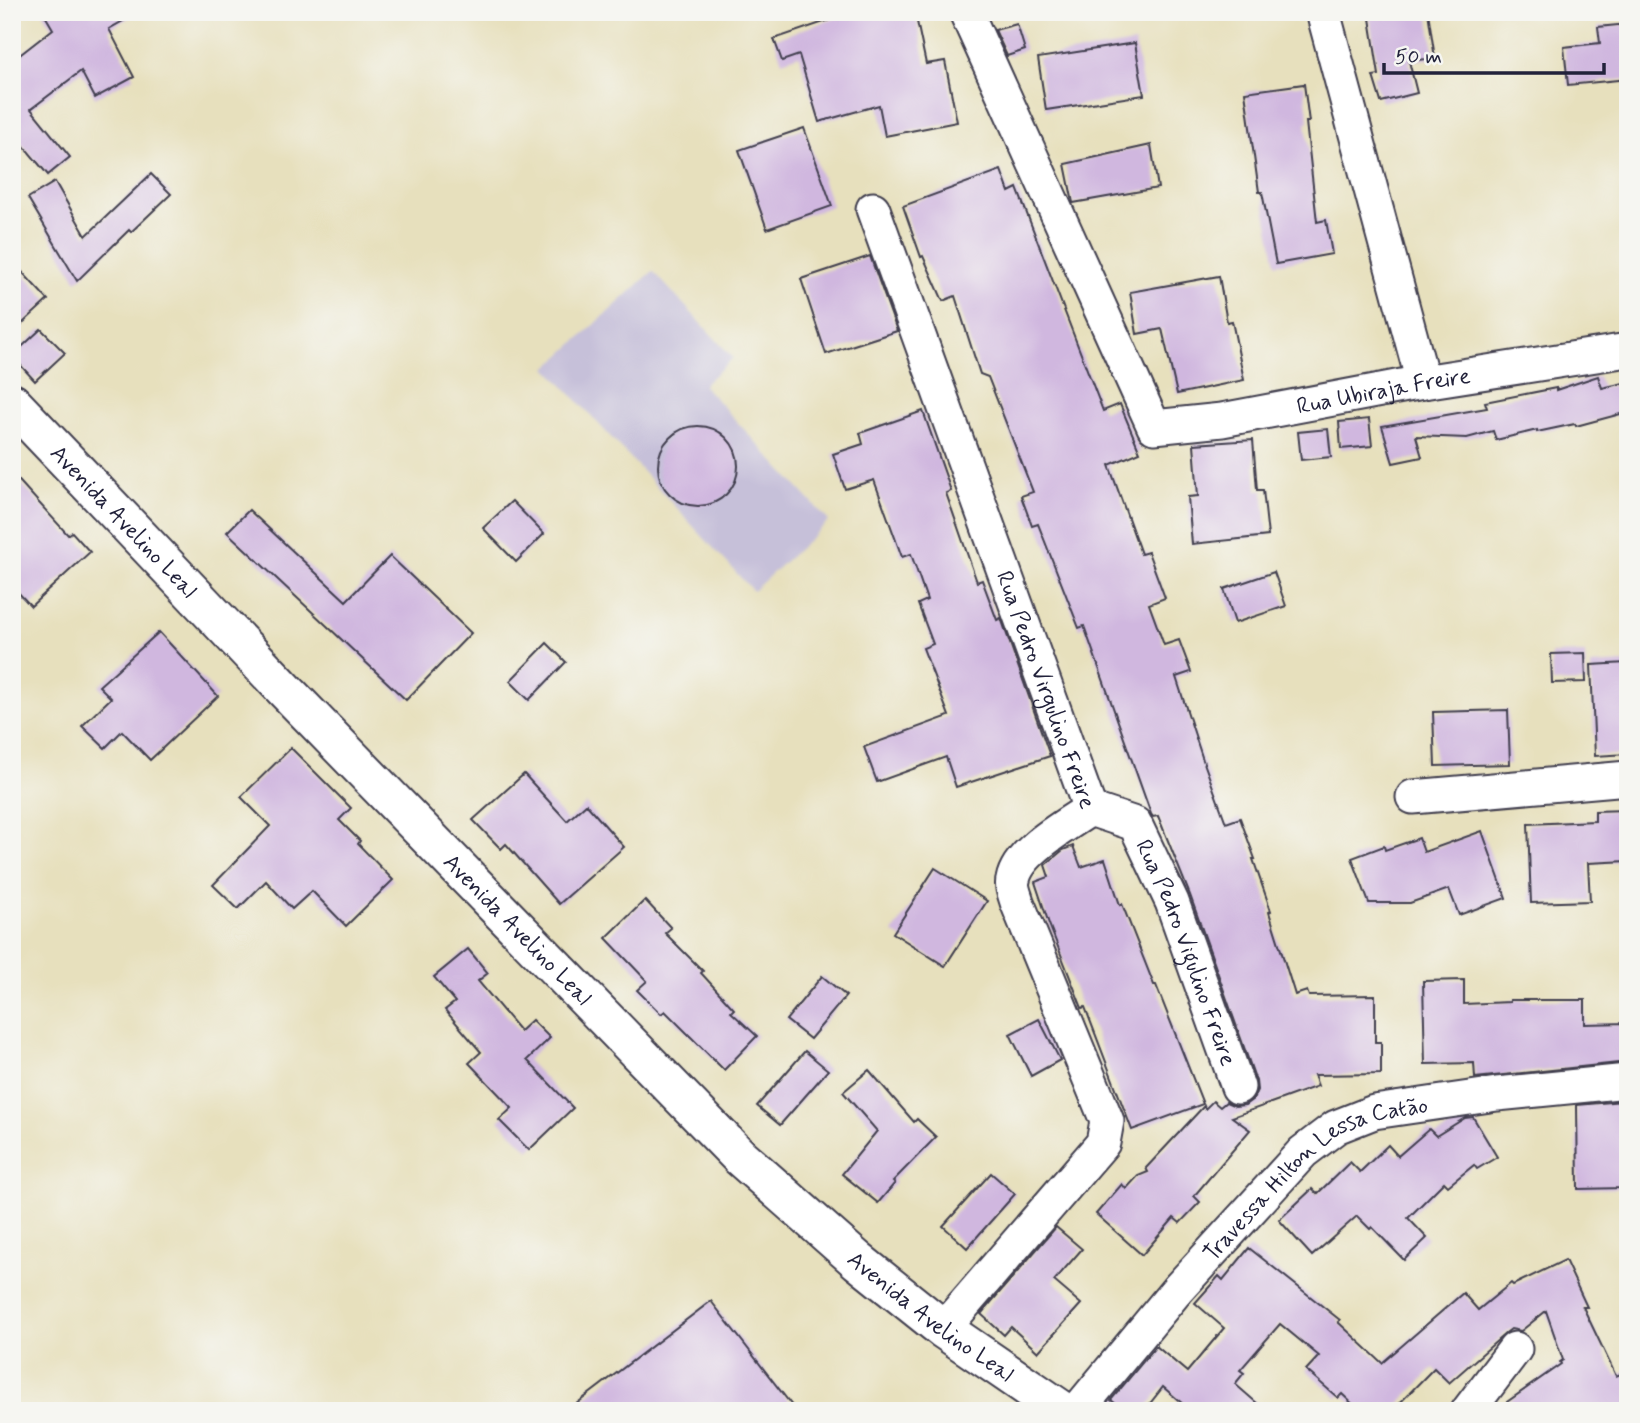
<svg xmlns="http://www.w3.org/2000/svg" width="1640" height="1423" viewBox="0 0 1640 1423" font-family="Mynerve,sans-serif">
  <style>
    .industrial { fill: #c6c0d9 }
    .building { fill: #d0b7df }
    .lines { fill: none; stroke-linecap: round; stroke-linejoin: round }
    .minor-casing { stroke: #403e4e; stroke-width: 37 }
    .secondary-casing { stroke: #403e4e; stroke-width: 42 }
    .minor { stroke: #fff; stroke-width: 33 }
    .secondary { stroke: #fff; stroke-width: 38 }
    .labels { text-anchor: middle; stroke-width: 6; stroke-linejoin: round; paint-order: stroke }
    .street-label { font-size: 23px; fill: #22223b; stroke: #f6f6f2 }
  </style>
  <rect width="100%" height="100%" fill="#f6f6f2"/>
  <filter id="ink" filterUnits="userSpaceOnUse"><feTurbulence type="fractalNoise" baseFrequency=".0143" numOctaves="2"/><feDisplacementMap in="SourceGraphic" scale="14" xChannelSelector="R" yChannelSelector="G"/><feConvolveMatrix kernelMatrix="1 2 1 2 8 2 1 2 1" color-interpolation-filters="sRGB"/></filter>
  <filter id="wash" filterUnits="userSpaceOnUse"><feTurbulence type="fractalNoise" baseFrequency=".00686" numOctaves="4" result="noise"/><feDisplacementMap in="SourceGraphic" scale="28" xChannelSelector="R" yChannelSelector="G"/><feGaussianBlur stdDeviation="1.57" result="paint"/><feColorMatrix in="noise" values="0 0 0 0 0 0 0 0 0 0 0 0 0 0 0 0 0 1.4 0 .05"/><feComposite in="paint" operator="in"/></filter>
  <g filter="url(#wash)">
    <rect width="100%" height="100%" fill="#e7e0bd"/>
    <polygon class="industrial" points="653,271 733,358 703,385 829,521 753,591 547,368"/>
    <g id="blocks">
      <g class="building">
        <polygon points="43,12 139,12 109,29 134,77 95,98 81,71 31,109 70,157 48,175 12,132 12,61 53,29"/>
        <polygon points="853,12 915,12 926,64 945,61 957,122 885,136 879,105 819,122 799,55 782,61 774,39"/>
        <polygon points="1369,12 1428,12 1435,58 1409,61 1417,93 1381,102 1373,76 1379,75"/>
        <polygon points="1017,24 1025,50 1007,56 995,30"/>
        <polygon points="1628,24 1628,79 1568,85 1564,47 1600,43 1598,27"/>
        <polygon points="1135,43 1144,95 1046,110 1038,58"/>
        <polygon points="1304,84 1309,122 1306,122 1317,222 1326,220 1332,254 1276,264 1262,192 1259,192 1245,92"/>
        <polygon points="804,128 832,206 767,229 739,150"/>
        <polygon points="1151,145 1158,188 1073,203 1065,164"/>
        <polygon points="1001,170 1009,192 1017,188 1103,411 1120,404 1140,452 1109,465 1141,554 1148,552 1165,598 1149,604 1164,645 1179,640 1191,672 1176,677 1203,760 1226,823 1240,818 1255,859 1253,859 1271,911 1269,912 1295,995 1307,991 1309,996 1375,995 1375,1042 1381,1042 1381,1074 1314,1075 1318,1086 1232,1117 1250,1130 1194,1196 1200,1202 1180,1223 1174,1218 1142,1255 1096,1214 1122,1184 1126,1189 1138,1176 1148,1172 1146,1168 1204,1106 1205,1109 1213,1101 1220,1107 1226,1102 1235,1106 1245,1105 1253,1099 1257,1090 1256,1081 1190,895 1158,816 1153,817 1151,814 1084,626 1079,628 1038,524 1032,526 1021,496 1033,492 988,377 980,374 955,296 943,301 923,256 921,257 903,206"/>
        <polygon points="151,174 171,194 131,232 129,230 77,281 28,198 55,182 86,236"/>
        <polygon points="870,256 897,331 826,354 801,279"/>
        <polygon points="12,261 48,300 12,333"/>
        <polygon points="1219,276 1227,322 1232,321 1244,380 1177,394 1162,329 1137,334 1130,292"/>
        <polygon points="41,329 65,353 35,381 12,356"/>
        <polygon points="1598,376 1602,388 1628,382 1628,412 1576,426 1575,424 1537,432 1537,430 1496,440 1493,431 1467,438 1416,436 1422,457 1393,463 1382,426 1487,408 1485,402 1556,388 1556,390"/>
        <polygon points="923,411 951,491 946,493 977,582 982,580 997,620 1001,618 1050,756 956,787 946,757 877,782 864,747 949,716 923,648 933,644 918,604 927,600 911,554 902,557 874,480 845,489 833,454 863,444 860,433"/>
        <polygon points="1369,419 1372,446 1341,449 1339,422"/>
        <circle cx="698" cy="466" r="40"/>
        <polygon points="1328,429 1331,457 1301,460 1298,432"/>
        <polygon points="1253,440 1257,490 1263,490 1268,536 1192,544 1188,497 1198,496 1194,444"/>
        <polygon points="12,473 68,535 72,532 90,552 31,606 12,586"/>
        <polygon points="512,501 544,534 516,562 483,528"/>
        <polygon points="249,510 346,601 390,556 471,633 406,700 227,532"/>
        <polygon points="1274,572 1286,606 1235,623 1224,589"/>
        <polygon points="159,632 218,696 150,760 122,731 105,748 82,726 111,698 99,686"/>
        <polygon points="547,643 566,662 529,700 510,681"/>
        <polygon points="1585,653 1586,682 1552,683 1551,654"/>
        <polygon points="1627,663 1628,754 1595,756 1591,665"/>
        <polygon points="1508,710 1510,764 1435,766 1433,712"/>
        <polygon points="291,748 351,808 339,820 360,841 358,844 393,880 346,926 312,891 292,909 266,881 238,909 213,885 270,826 241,797"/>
        <polygon points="524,774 567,821 586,804 624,847 559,904 506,844 501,849 473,820"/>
        <polygon points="1626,810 1628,861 1588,863 1590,901 1531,903 1528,824 1595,821 1595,811"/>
        <polygon points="1482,831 1506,898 1459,915 1449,889 1410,903 1369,903 1352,858 1384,846 1385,850 1419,838 1424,852"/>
        <polygon points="1073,846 1081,867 1105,859 1120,905 1122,904 1154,985 1156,985 1203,1104 1132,1130 1085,1007 1082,1008 1049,924 1035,882 1049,877 1045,865 1063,850"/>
        <polygon points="935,868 987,901 945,966 893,933"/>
        <polygon points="645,900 671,928 665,933 703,971 701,973 734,1009 731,1012 757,1036 724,1070 665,1011 661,1014 637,990 647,981 606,938"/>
        <polygon points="468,949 488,973 478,981 520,1031 532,1020 550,1038 527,1060 573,1108 529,1150 499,1120 512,1108 469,1063 481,1052 445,1010 455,1002 434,977"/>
        <polygon points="822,976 846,996 810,1039 786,1020"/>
        <polygon points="1464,980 1464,1004 1510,1002 1510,1000 1585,1000 1585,1024 1628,1023 1628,1062 1475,1078 1474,1063 1425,1064 1423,981"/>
        <polygon points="1039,1019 1060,1060 1031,1076 1010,1034"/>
        <polygon points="805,1051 828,1070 780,1125 757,1106"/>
        <polygon points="869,1070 914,1122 917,1119 936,1137 893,1181 895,1183 878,1203 842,1174 877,1131 843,1092"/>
        <polygon points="1623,1101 1624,1188 1578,1189 1577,1105"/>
        <polygon points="1473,1117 1497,1157 1477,1169 1474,1165 1448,1186 1444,1182 1408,1218 1427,1238 1404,1260 1372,1227 1370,1229 1357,1216 1312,1256 1279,1220 1312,1189 1317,1194 1350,1162 1360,1172 1388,1145 1398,1156 1429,1129 1436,1136 1465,1118"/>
        <polygon points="991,1173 1015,1194 967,1248 943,1226"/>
        <polygon points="1056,1227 1082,1249 1054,1281 1081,1304 1038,1352 1011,1327 1004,1335 981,1314"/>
        <polygon points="1249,1248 1340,1320 1338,1322 1382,1363 1463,1293 1478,1310 1511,1283 1513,1285 1565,1260 1587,1307 1583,1307 1616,1376 1628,1371 1628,1411 1494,1411 1561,1364 1560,1362 1563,1360 1546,1311 1521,1331 1511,1329 1507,1332 1449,1383 1434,1368 1392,1411 1360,1411 1342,1394 1338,1398 1306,1370 1319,1356 1280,1324 1240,1370 1244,1373 1235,1384 1266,1411 1191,1411 1163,1387 1144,1411 1125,1411 1111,1400 1156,1346 1187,1372 1224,1328 1195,1303 1219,1276 1223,1280"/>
        <polygon points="711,1301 796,1411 567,1411"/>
      </g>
    </g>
  </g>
  <g filter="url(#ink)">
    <use href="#blocks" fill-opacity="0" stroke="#403e4e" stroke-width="2"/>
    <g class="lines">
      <g class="minor-casing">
        <g id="minor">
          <path id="s1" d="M 966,12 L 1154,427 L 1222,420 L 1423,382 L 1628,350"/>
          <polyline points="1323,12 1423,382"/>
          <path id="s2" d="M 873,209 L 1090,809"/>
          <polyline points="1413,797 1628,778"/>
          <path id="s3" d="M 1090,809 L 1135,824 L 1172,902 L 1238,1087"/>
          <path d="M 943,1329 L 1103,1143 L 1107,1121 L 1017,902 C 1015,895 1011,886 1013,880 C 1018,851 1067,825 1090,809"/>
          <path id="s4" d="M 1077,1411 L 1177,1290 L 1303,1152 L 1336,1127 L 1374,1112 L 1497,1094 L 1628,1081"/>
          <polyline points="1468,1411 1515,1349"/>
        </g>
      </g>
      <g class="secondary-casing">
        <g id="secondary">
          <path id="s5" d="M 12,403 L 286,691 L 740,1157 L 858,1261 L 943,1329 L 1063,1411"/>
        </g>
      </g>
      <use href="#minor" class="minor"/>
      <use href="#secondary" class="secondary"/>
    </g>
  </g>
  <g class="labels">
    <g class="street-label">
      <text dy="8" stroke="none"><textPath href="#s1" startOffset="688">Rua Ubiraja Freire</textPath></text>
      <text dy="8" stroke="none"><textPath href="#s5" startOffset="163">Avenida Avelino Leal</textPath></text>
      <text dy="8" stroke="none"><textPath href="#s2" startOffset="511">Rua Pedro Virgulino Freire</textPath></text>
      <text dy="8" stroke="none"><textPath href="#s5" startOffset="730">Avenida Avelino Leal</textPath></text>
      <text dy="8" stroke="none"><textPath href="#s3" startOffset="186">Rua Pedro Vigulino Freire</textPath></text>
      <text dy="8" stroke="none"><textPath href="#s4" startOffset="341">Travessa Hilton Lessa Catão</textPath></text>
      <text dy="8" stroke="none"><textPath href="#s5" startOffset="1297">Avenida Avelino Leal</textPath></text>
    </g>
  </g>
  <rect width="1640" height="1423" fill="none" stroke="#f6f6f2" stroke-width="42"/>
  <path d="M1384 63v10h220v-10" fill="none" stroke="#22223b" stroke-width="3.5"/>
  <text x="1395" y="63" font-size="21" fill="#22223b" stroke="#f6f6f2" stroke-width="5" paint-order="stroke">50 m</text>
</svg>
